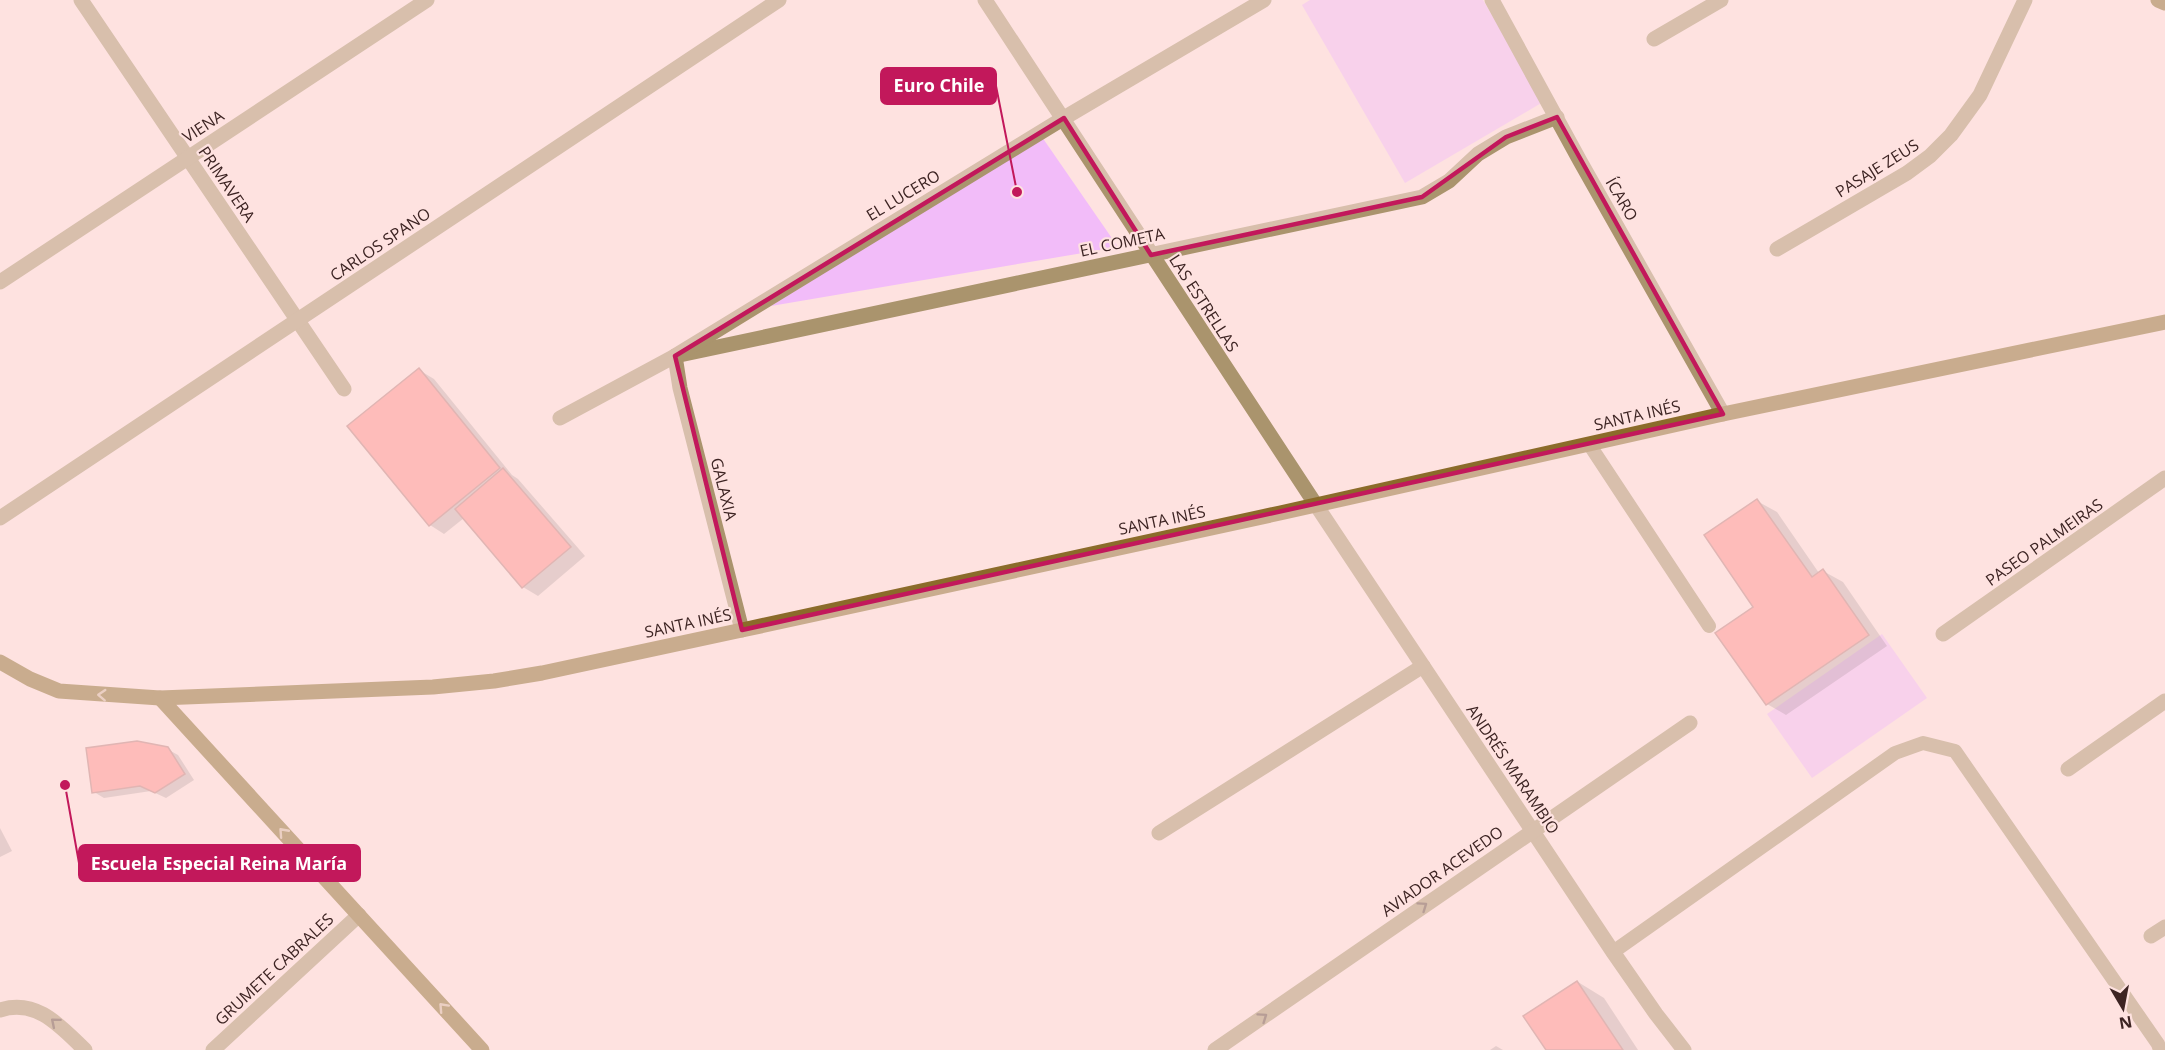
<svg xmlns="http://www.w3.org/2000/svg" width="2165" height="1050" viewBox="0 0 2165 1050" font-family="'Open Sans',sans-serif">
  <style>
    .green { fill: #f2bcf9 }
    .shadow { fill: #0003 }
    .building { fill: #fe8f8c; stroke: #be7f7d; stroke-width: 1.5 }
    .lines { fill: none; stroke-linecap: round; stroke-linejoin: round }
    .lane { stroke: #aa946d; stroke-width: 14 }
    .street { stroke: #aa946d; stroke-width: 15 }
    .secondary { stroke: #8b6b2a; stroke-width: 15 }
    .oneway { stroke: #d6b8a0 }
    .oneway2 { stroke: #634b3d }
    .marked { fill: none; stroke: #c2185b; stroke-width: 4.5; stroke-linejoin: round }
    .labels { text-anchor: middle; stroke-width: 4.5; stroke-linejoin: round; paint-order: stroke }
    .street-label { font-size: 16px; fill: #3d2423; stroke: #fee2e0 }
    .leader { fill: none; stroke: #c2185b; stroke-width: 2 }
    .callout-dot { fill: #c2185b; stroke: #fee2e0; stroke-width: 2 }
    .callout { fill: #c2185b; stroke: #c2185b; stroke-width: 2 }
    .callout-label { font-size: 18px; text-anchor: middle; font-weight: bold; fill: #fff }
  </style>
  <rect width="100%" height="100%" fill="#fee2e0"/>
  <g class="green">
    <polygon points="1310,0 1483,0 1543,102 1405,183 1302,5"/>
    <polygon points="1042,137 1118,247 771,306"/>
    <polygon points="1882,634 1927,698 1812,778 1767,714"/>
  </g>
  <g class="shadow">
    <polygon points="419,370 434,379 512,475 518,479 585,556 538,596 523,587 464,518 444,534 430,525"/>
    <polygon points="1757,501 1777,512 1819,573 1823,571 1843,582 1887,646 1786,715 1767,704 1755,607"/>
    <polygon points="167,749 178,755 194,780 166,798 151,791 104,798 94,792"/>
    <polygon points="0,828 12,851 0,857"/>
    <polygon points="1578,982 1604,998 1638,1050 1548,1050"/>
    <polygon points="1496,1046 1503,1050 1490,1050"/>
  </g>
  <g class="building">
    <polygon points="419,368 500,468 429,526 347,426"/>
    <polygon points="503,468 571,547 522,588 455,509"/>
    <polygon points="1757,499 1812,577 1823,569 1869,635 1766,705 1715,633 1753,607 1704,535"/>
    <polygon points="137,741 168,747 185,774 155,793 140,786 92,793 86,748"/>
    <polygon points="1577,981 1623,1050 1546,1050 1523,1016"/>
  </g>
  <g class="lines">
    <g class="lane">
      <polyline points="1589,444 1709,626"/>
      <polyline points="1613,952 1895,753 1923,743 1955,751 2158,1044 2160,1050"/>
    </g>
    <g class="street">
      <polyline points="81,0 344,389"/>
      <polyline points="985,0 1316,505 1613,952 1656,1014 1684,1050"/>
      <polyline points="1492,0 1580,161 1723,414"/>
      <polyline points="1654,39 1721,0"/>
      <polyline points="1777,249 1907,173 1930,156 1951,135 1980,95 2025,0"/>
      <polyline points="0,282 427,0"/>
      <polyline points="675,356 1422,197 1449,181 1478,154 1506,137 1557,117"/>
      <polyline points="675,356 680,388 742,630"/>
      <polyline points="560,418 675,356 1064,118 1264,0"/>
      <polyline points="0,518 779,0"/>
      <polyline points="1943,634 2165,478"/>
      <polyline points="2068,769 2165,701"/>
      <polyline points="1159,833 1423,666"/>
      <polyline points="2151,936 2165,927"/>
      <path d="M 0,1010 C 37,998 61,1027 85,1050"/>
      <polyline points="213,1050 359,915"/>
      <polyline points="1215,1050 1690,723"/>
    </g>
    <g class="secondary">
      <polyline points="2158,0 2165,3"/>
      <polyline points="0,662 30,679 59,691 160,698 433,687 494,681 542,673 742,630 1280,513 1723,414 2165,322"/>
      <polyline points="160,698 482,1050"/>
    </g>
  </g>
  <defs><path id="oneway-chevron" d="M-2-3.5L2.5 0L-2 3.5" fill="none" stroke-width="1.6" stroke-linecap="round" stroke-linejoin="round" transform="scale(1.5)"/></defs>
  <g class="oneway">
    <use href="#oneway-chevron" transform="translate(102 695) rotate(-177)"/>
    <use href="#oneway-chevron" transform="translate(283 832) rotate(-132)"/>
    <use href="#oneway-chevron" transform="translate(443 1007) rotate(-133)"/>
  </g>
  <g class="oneway2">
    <use href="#oneway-chevron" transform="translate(1423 906) rotate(-35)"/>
    <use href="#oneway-chevron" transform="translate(1263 1017) rotate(-35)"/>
    <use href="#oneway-chevron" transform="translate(55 1022) rotate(-140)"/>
  </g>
  <path d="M0 0H2165V1050H0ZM 1557,117 L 1723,414 L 742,630 L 675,356 L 1064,118 L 1151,255 L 1422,197 L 1506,137 Z" fill="#fee2e0" fill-opacity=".55" fill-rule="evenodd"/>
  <path class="marked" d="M 1557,117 L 1723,414 L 742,630 L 675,356 L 1064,118 L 1151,255 L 1422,197 L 1506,137 Z"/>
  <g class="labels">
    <g class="street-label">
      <text transform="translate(203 126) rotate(-33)" y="6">VIENA</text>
      <text transform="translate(1877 168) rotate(-32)" y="6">PASAJE ZEUS</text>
      <text transform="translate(227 184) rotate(56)" y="6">PRIMAVERA</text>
      <text transform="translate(903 195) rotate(-31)" y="6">EL LUCERO</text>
      <text transform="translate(1622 199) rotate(60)" y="6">ÍCARO</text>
      <text transform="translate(1122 242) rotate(-12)" y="6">EL COMETA</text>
      <text transform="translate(380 244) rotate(-34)" y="6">CARLOS SPANO</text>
      <text transform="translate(1204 303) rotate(57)" y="6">LAS ESTRELLAS</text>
      <text transform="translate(1637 415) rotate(-13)" y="6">SANTA INÉS</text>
      <text transform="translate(724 489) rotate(76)" y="6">GALAXIA</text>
      <text transform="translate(1162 520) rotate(-12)" y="6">SANTA INÉS</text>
      <text transform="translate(2044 542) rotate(-35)" y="6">PASEO PALMEIRAS</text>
      <text transform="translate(688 623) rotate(-12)" y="6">SANTA INÉS</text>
      <text transform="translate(1513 769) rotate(56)" y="6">ANDRÉS MARAMBIO</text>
      <text transform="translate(1442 871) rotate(-35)" y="6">AVIADOR ACEVEDO</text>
      <text transform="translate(274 969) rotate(-43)" y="6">GRUMETE CABRALES</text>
    </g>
  </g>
  <path class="leader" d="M1017 192L996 86M65 785L79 863"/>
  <g class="callout-dot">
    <circle cx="1017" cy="192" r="6"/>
    <circle cx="65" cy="785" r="6"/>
  </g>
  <g class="callout">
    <rect x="881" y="68" width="115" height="36" rx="6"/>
    <rect x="79" y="845" width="281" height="36" rx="6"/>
  </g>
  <g class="callout-label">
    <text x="939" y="92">Euro Chile</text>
    <text x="219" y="870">Escuela Especial Reina María</text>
  </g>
  <g transform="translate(2123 1008) rotate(170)" stroke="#fee2e0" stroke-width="4.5" paint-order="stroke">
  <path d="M0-4.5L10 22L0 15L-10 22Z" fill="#3d2423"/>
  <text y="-9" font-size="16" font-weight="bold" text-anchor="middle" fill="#3d2423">N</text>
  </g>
</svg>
